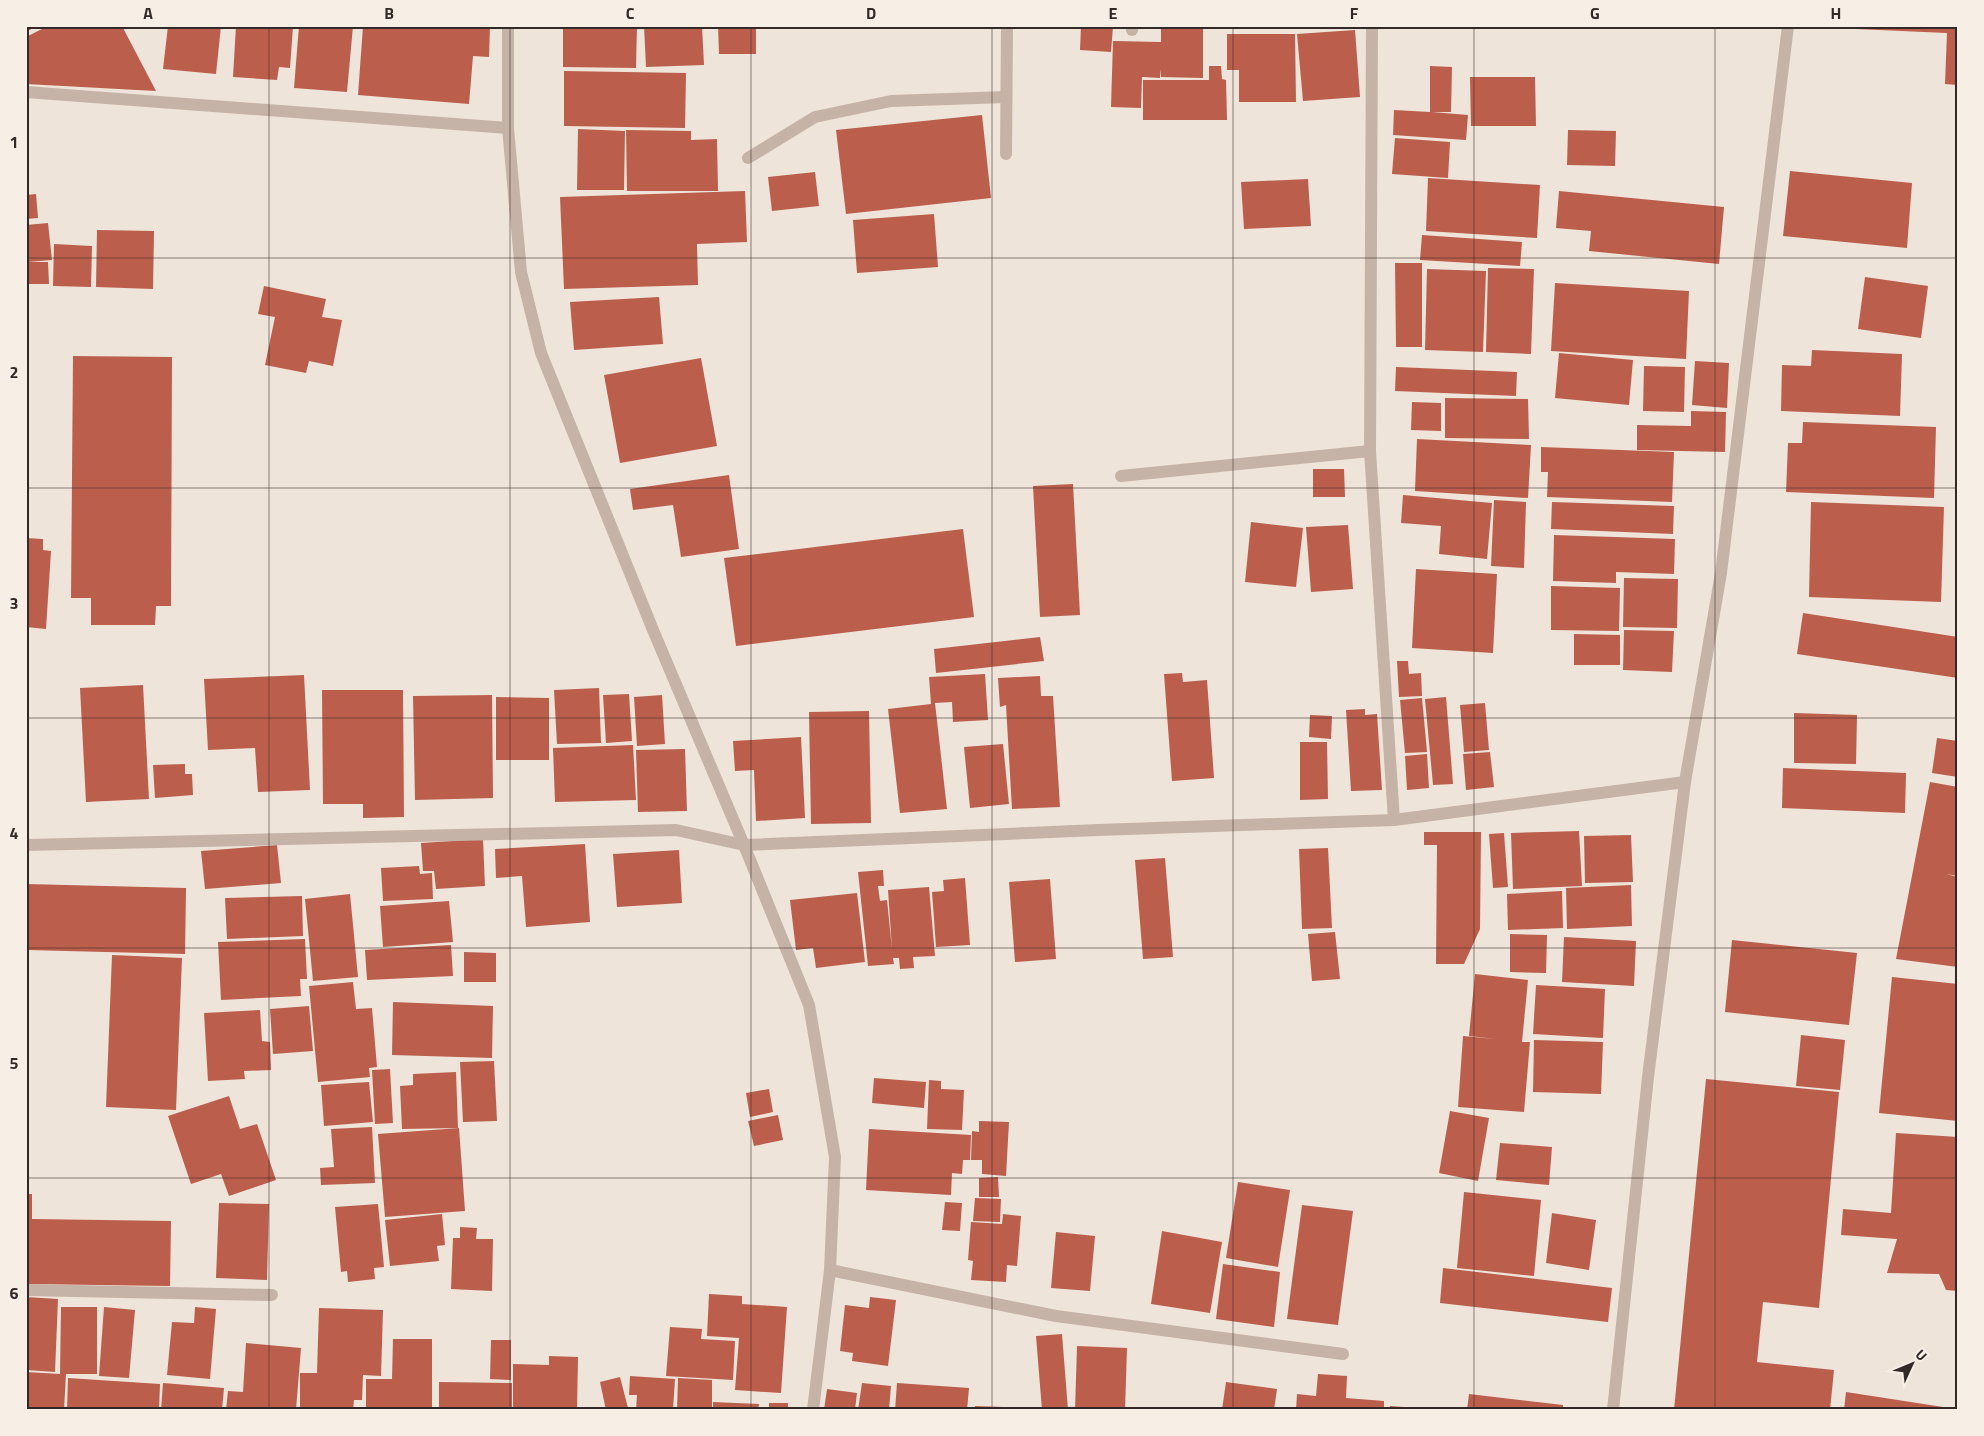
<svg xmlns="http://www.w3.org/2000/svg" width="1984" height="1436" viewBox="0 0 1984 1436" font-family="'Titillium Web',sans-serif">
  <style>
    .building { fill: #bc5e4c }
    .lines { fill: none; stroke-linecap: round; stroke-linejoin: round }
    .minor { stroke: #c6b3a7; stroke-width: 12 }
    .grid { fill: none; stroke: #332a27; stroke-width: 1; stroke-opacity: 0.55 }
    .neatline { fill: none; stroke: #332a27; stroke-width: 2 }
    .grid-label { font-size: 16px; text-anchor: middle; font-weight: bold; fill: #332a27 }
  </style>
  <rect width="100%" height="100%" fill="#efe4da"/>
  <g class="building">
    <polygon points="26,26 37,26 26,32"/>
    <polygon points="48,26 122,26 156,91 26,84 26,37"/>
    <polygon points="168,26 221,26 216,74 163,69"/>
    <polygon points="236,26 293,26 290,68 279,67 277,80 233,77"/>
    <polygon points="299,26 353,26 347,92 294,88"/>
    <polygon points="363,26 490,26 489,57 473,56 469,104 358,95"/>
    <polygon points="563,26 637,26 636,68 563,67"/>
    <polygon points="644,26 702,26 704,65 646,67"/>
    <polygon points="718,26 756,26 756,54 719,54"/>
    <polygon points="1081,26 1113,26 1111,52 1080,50"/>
    <polygon points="1161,26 1203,26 1203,78 1161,77 1160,69 1160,78 1142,77 1141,108 1111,107 1113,41 1161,42"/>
    <polygon points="1856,26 1958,26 1958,85 1945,84 1947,33 1856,29"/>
    <polygon points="1355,30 1360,97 1303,101 1297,34"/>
    <polygon points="1227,34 1295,34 1296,102 1239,102 1239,70 1227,70"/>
    <polygon points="1209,66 1221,66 1222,79 1226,80 1227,120 1143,120 1143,80 1209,80"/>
    <polygon points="1430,66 1452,67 1451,112 1432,112 1468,115 1466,140 1393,135 1394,110 1430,112"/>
    <polygon points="564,71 686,73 685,128 564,126"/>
    <polygon points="1470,77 1535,77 1536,126 1471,126"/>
    <polygon points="982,115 991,198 846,214 836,130"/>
    <polygon points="578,129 625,131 624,190 577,190"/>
    <polygon points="626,130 691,131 691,140 717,139 718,191 627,191"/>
    <polygon points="1568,130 1616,131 1615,166 1567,165"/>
    <polygon points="1395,138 1450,142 1448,178 1392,174"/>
    <polygon points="1790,171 1912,183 1907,248 1783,236"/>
    <polygon points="815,172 819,206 772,211 768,177"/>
    <polygon points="1428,178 1540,185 1537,238 1426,231"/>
    <polygon points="1308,179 1311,226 1244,229 1241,182"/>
    <polygon points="745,191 747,242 697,244 698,285 564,289 560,197"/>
    <polygon points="1559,191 1724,207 1719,264 1589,251 1591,231 1556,228"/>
    <polygon points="36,194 38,218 26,219 26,195"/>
    <polygon points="934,214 938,267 857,273 853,220"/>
    <polygon points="48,223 52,260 28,262 48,262 49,284 26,284 26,225"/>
    <polygon points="97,230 154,231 153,289 96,287"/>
    <polygon points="1422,235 1522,242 1520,266 1420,260"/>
    <polygon points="54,244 92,246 91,287 53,286"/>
    <polygon points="1395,263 1422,263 1422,347 1396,347"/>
    <polygon points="1488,268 1534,269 1531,354 1486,352"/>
    <polygon points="1427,269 1486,271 1483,352 1425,350"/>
    <polygon points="1865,277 1928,286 1921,338 1858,329"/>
    <polygon points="1555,283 1689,291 1686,359 1551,351"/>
    <polygon points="264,286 326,299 322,317 342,320 333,366 309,361 306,373 265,365 275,317 258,314"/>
    <polygon points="659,297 663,344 574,350 570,302"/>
    <polygon points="1812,350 1902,354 1900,416 1781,411 1782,365 1811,366"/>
    <polygon points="1559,353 1633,360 1629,405 1555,398"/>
    <polygon points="73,356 172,357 171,606 156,606 155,625 91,625 91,598 71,598"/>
    <polygon points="701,358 717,446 620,463 604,375"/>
    <polygon points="1695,361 1729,363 1727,408 1692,405"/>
    <polygon points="1644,366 1685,367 1684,412 1643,411"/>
    <polygon points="1396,367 1517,372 1516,396 1395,391"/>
    <polygon points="1445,398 1528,399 1529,439 1445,438"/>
    <polygon points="1412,402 1441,403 1441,431 1411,430"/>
    <polygon points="1691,411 1726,412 1725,452 1637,450 1637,425 1691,426"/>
    <polygon points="1803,422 1936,427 1934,498 1786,492 1788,443 1802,443"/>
    <polygon points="1417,439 1531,445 1528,498 1415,491"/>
    <polygon points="1541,447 1674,452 1672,502 1547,497 1548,472 1541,472"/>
    <polygon points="1313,469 1344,469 1345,497 1313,497"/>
    <polygon points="729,475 739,549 681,557 673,505 633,510 630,489"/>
    <polygon points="1073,484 1080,615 1040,617 1033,486"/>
    <polygon points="1403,495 1492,503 1487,559 1439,554 1441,526 1401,523"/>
    <polygon points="1494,500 1526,502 1524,568 1491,566"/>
    <polygon points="1552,502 1674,506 1673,534 1551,529"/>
    <polygon points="1811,502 1944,507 1941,602 1809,597"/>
    <polygon points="1251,522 1303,528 1296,587 1245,582"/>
    <polygon points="1348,525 1353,589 1311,592 1306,527"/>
    <polygon points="963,529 974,617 736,646 724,558"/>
    <polygon points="1554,535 1675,539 1674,574 1616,572 1616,583 1553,581"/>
    <polygon points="26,538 43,539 43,550 51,551 46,629 26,627"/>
    <polygon points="1416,569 1497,574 1493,653 1412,648"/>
    <polygon points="1624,578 1678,579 1677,628 1623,627"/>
    <polygon points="1551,586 1620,588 1619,631 1551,630"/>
    <polygon points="1803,613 1958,637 1958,678 1797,654"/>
    <polygon points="1624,630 1674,631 1672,672 1623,670"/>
    <polygon points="1574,634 1620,635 1620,665 1574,665"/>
    <polygon points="1040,637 1044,661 936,673 934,649"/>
    <polygon points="1397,661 1408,661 1409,674 1421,673 1422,696 1399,697"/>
    <polygon points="1182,673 1183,682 1207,680 1214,778 1172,781 1164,674"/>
    <polygon points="985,674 988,720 953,722 952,702 935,703 947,809 900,813 888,709 931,704 929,677"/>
    <polygon points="304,675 310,790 258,792 255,748 208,750 204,679"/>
    <polygon points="1040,676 1041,696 1053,696 1060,807 1012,809 1006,705 1000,707 998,678"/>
    <polygon points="143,685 149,799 86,802 80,688"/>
    <polygon points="599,688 601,743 557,744 554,690"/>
    <polygon points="322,690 403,690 404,817 363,818 363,804 323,804"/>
    <polygon points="629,694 632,741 606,743 603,695"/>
    <polygon points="492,695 493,798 415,800 413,696"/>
    <polygon points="662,695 665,744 637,746 634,697"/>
    <polygon points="496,697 549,698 549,760 496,760"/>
    <polygon points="1446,697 1453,784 1433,785 1425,699"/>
    <polygon points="1422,698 1427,752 1405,753 1400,700"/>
    <polygon points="1485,703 1489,750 1464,752 1460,705"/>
    <polygon points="1365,709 1365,715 1377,714 1382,790 1351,791 1346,710"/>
    <polygon points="869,711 871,823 811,824 809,712"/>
    <polygon points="1794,713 1857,715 1856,764 1794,763"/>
    <polygon points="1310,715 1332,716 1331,739 1309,737"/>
    <polygon points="801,737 805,818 756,821 754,770 735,771 733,741"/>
    <polygon points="1937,738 1958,741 1958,777 1932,773"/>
    <polygon points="1300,742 1327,742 1328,799 1300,800"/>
    <polygon points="1003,744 1009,804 970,808 964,747"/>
    <polygon points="633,745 636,800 555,802 553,748"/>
    <polygon points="685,749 687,811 638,812 636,750"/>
    <polygon points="1490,752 1494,787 1466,790 1463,754"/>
    <polygon points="1427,754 1429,788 1407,790 1405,756"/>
    <polygon points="185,764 185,774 192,774 193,795 155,798 153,765"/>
    <polygon points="1783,768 1906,773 1905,813 1782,808"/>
    <polygon points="1930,782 1958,787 1958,876 1946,874 1958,877 1958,967 1896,959"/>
    <polygon points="1579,831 1582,886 1513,889 1511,833"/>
    <polygon points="1424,832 1481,832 1480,929 1464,964 1436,964 1437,845 1424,845"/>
    <polygon points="1504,833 1508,887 1493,888 1489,834"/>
    <polygon points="1631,835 1633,882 1585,883 1584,836"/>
    <polygon points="483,839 485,886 436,889 434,871 423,871 421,843"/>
    <polygon points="585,844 590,922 526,927 522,876 496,878 495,849"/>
    <polygon points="277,845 281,883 205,889 201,851"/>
    <polygon points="1328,848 1332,928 1302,929 1299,849"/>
    <polygon points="679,850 682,903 617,907 613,854"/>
    <polygon points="1165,858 1173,957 1143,959 1135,860"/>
    <polygon points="419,866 420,874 432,873 433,899 383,901 381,868"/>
    <polygon points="883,870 884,886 878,886 880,901 887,900 892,949 888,890 929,887 935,956 913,957 914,968 900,969 899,958 893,958 894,964 868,966 858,872"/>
    <polygon points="965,878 970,945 936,947 932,892 944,891 943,880"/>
    <polygon points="1050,879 1056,959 1015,962 1009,882"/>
    <polygon points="26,884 186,888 185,954 26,950"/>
    <polygon points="1631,885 1632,926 1567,929 1566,888"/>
    <polygon points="1562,891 1563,928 1508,930 1507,894"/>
    <polygon points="857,893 865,962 816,968 813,948 796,950 790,900"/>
    <polygon points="350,894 358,977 313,981 305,899"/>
    <polygon points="302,896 303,936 227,939 225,898"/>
    <polygon points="449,901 453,942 383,947 380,906"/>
    <polygon points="1335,932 1340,979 1312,981 1308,934"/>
    <polygon points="1510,934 1547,935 1546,973 1510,972"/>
    <polygon points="1564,937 1636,941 1634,986 1562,982"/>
    <polygon points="305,939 307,979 300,979 301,996 221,1000 218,942"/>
    <polygon points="1732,940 1857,953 1849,1025 1725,1012"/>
    <polygon points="451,945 453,976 367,980 365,950"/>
    <polygon points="464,952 496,953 496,982 464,982"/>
    <polygon points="112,955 182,958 176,1110 106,1107"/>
    <polygon points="1475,974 1528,980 1522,1042 1530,1042 1524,1112 1458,1107 1463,1036 1496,1039 1469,1036"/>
    <polygon points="1892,977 1958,984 1958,1121 1879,1113"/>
    <polygon points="353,982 356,1009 372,1008 377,1067 369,1068 370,1077 318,1082 309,986"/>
    <polygon points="1536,985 1605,989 1603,1038 1533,1034"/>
    <polygon points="393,1002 493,1006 492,1058 392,1055"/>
    <polygon points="309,1006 313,1051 273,1054 270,1009"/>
    <polygon points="260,1010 262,1041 270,1042 271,1070 244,1071 245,1079 208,1081 204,1013"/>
    <polygon points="1801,1035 1845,1040 1840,1090 1796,1086"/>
    <polygon points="1534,1040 1603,1042 1601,1094 1533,1092"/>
    <polygon points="494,1061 497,1121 463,1122 460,1062"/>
    <polygon points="390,1069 393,1123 375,1124 372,1070"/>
    <polygon points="456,1072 458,1128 402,1129 400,1086 413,1085 413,1074"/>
    <polygon points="874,1078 926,1082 924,1108 872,1103"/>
    <polygon points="1706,1079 1839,1092 1819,1308 1763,1302 1757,1362 1834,1370 1830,1410 1674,1410"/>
    <polygon points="929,1080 941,1081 941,1089 964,1090 962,1130 927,1129"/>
    <polygon points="369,1082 373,1122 324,1126 321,1085"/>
    <polygon points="769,1089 773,1112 750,1117 746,1093"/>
    <polygon points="229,1096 240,1129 257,1124 276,1180 229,1196 221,1174 191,1184 168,1116"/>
    <polygon points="1450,1111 1489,1118 1478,1181 1439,1173"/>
    <polygon points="778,1115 783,1140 754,1146 748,1121"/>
    <polygon points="979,1121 1009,1122 1006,1176 982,1174 982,1160 971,1160 972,1131 979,1132"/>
    <polygon points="372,1127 375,1183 321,1185 320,1168 334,1167 331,1129"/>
    <polygon points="459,1128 465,1211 385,1217 378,1134"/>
    <polygon points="869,1129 971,1135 970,1160 963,1160 962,1174 952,1173 951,1195 866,1190"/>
    <polygon points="1896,1133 1958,1137 1958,1291 1946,1290 1939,1274 1887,1273 1897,1239 1841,1235 1843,1209 1891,1213"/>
    <polygon points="1500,1143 1552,1147 1549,1185 1496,1180"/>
    <polygon points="998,1177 999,1197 979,1197 979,1178"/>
    <polygon points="1238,1182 1290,1190 1278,1267 1226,1258"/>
    <polygon points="1464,1192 1541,1200 1534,1276 1457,1268"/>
    <polygon points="26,1194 32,1194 32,1219 171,1221 170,1286 26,1284"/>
    <polygon points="975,1198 1001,1199 1000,1222 973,1221"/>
    <polygon points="945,1202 962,1203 960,1231 942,1230"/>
    <polygon points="219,1203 269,1204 267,1280 216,1278"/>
    <polygon points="378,1204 384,1267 374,1268 375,1279 348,1282 347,1271 341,1272 335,1207"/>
    <polygon points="1302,1205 1353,1211 1338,1325 1287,1319"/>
    <polygon points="1552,1213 1596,1220 1589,1270 1546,1263"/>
    <polygon points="442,1214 445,1245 437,1246 439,1261 390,1266 385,1220"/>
    <polygon points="1003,1214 1021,1216 1017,1266 1007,1265 1006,1282 971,1280 973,1261 968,1260 971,1222 1002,1224"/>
    <polygon points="460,1227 477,1228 476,1239 493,1239 492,1291 451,1289 453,1238 460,1238"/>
    <polygon points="1162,1231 1222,1242 1210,1313 1151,1304"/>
    <polygon points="1056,1232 1095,1236 1090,1291 1051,1288"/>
    <polygon points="1223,1264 1280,1272 1274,1327 1216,1319"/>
    <polygon points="1443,1268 1612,1288 1608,1322 1440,1303"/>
    <polygon points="709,1294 742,1296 742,1304 787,1307 781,1393 735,1390 739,1338 707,1336"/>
    <polygon points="26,1297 58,1299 55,1372 26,1370"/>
    <polygon points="870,1297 896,1300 888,1366 852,1361 853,1353 840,1351 845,1305 869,1308"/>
    <polygon points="61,1307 97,1307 97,1374 66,1374 64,1410 26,1410 26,1372 60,1374"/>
    <polygon points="104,1307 135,1310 129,1378 99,1376"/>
    <polygon points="195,1307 216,1309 210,1379 167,1375 172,1322 194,1323"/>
    <polygon points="319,1308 383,1310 381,1376 363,1375 362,1400 354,1400 353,1410 300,1410 300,1373 317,1373"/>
    <polygon points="670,1327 702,1329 701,1339 735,1341 733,1380 666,1376"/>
    <polygon points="1062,1334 1068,1410 1042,1410 1036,1336"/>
    <polygon points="393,1339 432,1339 432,1410 366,1410 366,1379 392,1379"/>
    <polygon points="491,1340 511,1340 511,1380 490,1379"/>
    <polygon points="246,1343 301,1348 296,1410 226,1410 228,1391 243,1392"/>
    <polygon points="1077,1346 1127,1348 1125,1410 1075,1410"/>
    <polygon points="549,1356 578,1357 577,1410 513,1410 513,1364 549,1365"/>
    <polygon points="1318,1374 1347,1376 1346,1398 1384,1401 1384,1410 1296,1410 1297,1394 1316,1396"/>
    <polygon points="630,1376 675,1379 673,1410 636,1410 637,1395 629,1395"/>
    <polygon points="620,1377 628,1408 606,1410 600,1382"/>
    <polygon points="68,1378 160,1384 159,1410 67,1410"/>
    <polygon points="678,1378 712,1380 712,1410 677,1410"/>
    <polygon points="439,1382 512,1383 512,1410 439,1410"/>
    <polygon points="1226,1382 1277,1389 1274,1410 1222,1410"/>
    <polygon points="163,1383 224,1388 222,1410 161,1410"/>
    <polygon points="862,1383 891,1386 889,1410 858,1410"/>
    <polygon points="897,1383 969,1388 967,1410 895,1410"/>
    <polygon points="827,1389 857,1393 855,1410 824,1410"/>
    <polygon points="1846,1392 1956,1409 1956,1410 1844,1410"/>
    <polygon points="1469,1394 1563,1405 1563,1410 1467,1410"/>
    <polygon points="713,1402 759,1404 758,1410 713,1410"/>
    <rect x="769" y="1403" width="19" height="7"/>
    <polygon points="975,1406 1031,1408 1031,1410 975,1410"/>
    <polygon points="1390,1406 1417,1408 1416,1410 1389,1410"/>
  </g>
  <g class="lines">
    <g class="minor">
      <polyline points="508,26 508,128 521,272 541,353 653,630 744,845 809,1005 835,1157 830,1270 813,1410"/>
      <polyline points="1372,26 1370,451 1394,820"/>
      <polyline points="1132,30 1132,26"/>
      <polyline points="26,92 508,128"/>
      <polyline points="1006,154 1007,26"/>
      <polyline points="748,158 815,117 891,101 1006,97"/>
      <polyline points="1121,476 1370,451"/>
      <polyline points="26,845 676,830 744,845 1098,830 1394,820 1685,782"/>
      <polyline points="830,1270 1056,1316 1343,1354"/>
      <polyline points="26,1290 272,1295"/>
      <polyline points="1613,1410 1648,1077 1685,782 1721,573 1788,26"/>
    </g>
  </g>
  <path class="grid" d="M 269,26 L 269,1410M 510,26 L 510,1410M 751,26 L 751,1410M 992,26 L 992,1410M 1233,26 L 1233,1410M 1474,26 L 1474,1410M 1715,26 L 1715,1410M 26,258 L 1958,258M 26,488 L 1958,488M 26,718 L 1958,718M 26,948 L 1958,948M 26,1178 L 1958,1178"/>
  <rect width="1984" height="1436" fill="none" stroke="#f7eee6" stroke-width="55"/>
  <g transform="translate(1912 1364) rotate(46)" stroke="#f7eee6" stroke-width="4" paint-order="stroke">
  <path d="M0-4L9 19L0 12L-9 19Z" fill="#332a27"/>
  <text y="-8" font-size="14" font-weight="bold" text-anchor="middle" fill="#332a27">U</text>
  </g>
  <rect x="28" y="28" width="1928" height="1380" class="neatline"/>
  <g class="grid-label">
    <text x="148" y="19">A</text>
    <text x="389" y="19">B</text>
    <text x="630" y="19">C</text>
    <text x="871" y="19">D</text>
    <text x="1113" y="19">E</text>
    <text x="1354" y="19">F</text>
    <text x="1595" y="19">G</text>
    <text x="1836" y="19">H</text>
    <text x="14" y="148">1</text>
    <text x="14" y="378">2</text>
    <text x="14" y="609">3</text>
    <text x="14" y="839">4</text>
    <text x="14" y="1069">5</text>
    <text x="14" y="1299">6</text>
  </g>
</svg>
